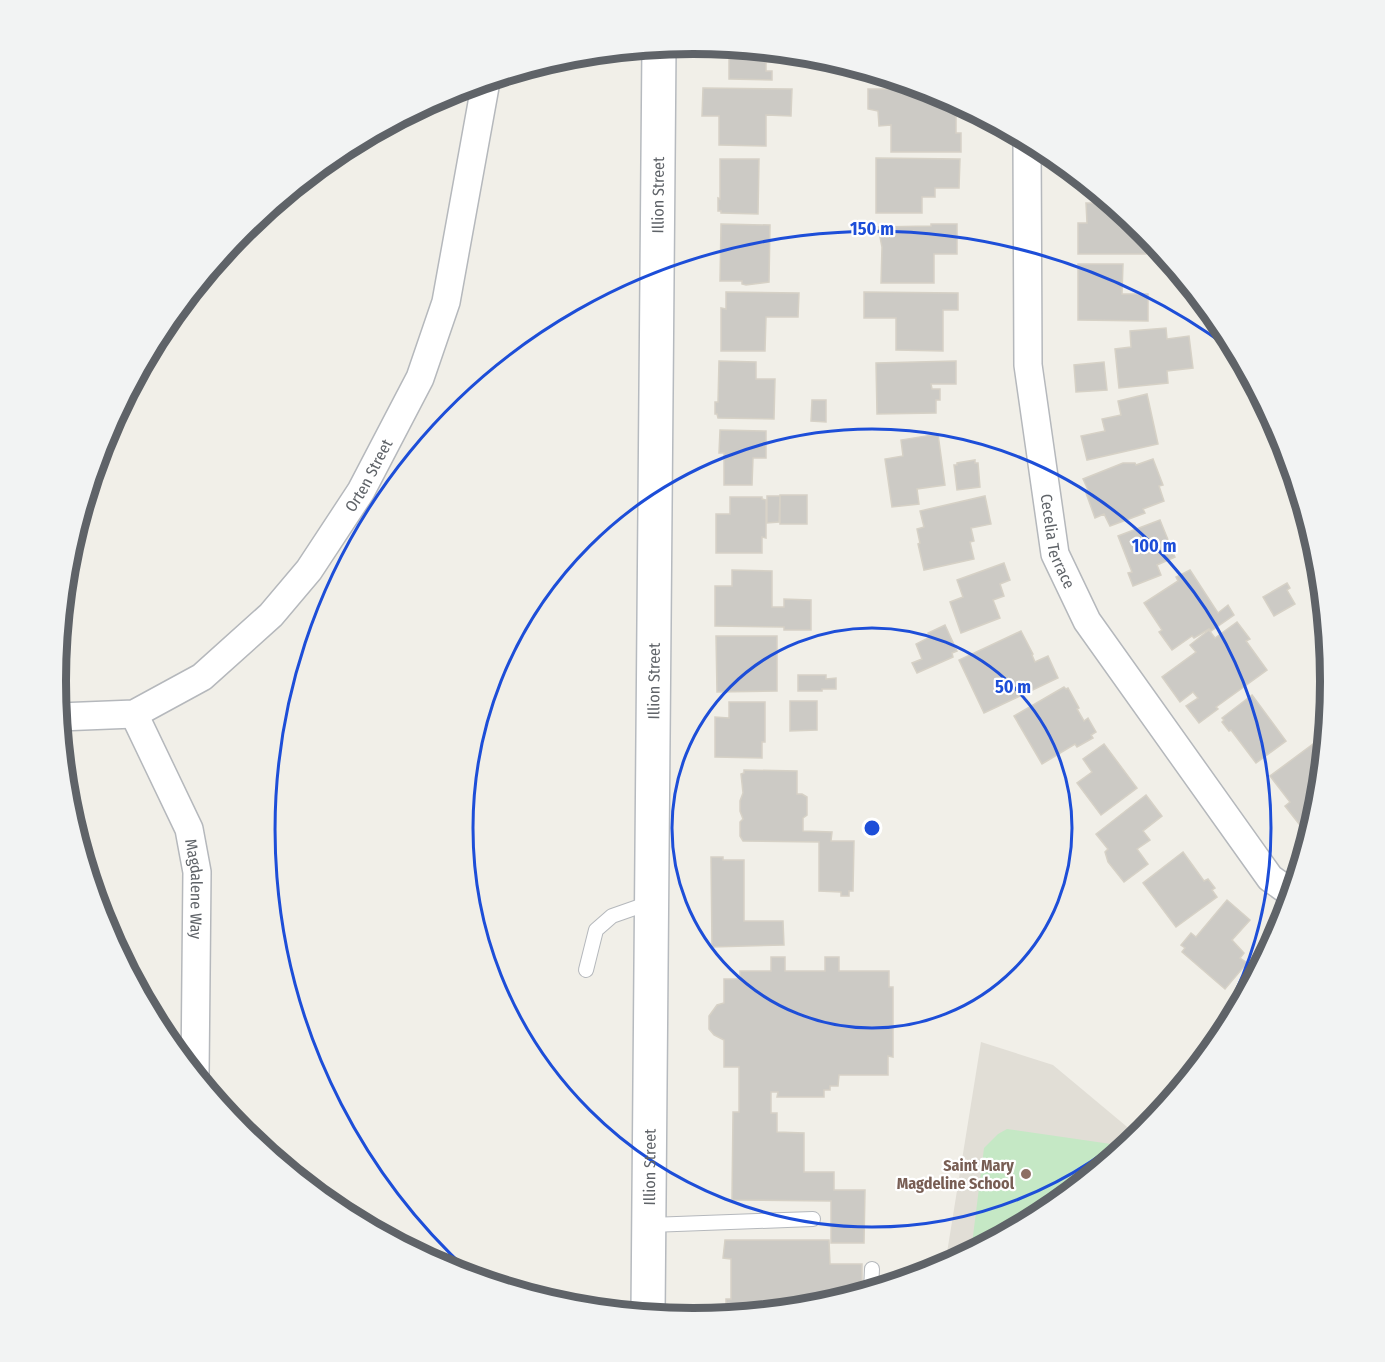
<svg xmlns="http://www.w3.org/2000/svg" width="1385" height="1362" viewBox="0 0 1385 1362" font-family="'Fira Sans Condensed',sans-serif">
  <style>
    .education { fill: #e1ded6 }
    .green { fill: #c5e8c5 }
    .building { fill: #cccac5; stroke: #d6d1c6; stroke-width: 1.5 }
    .lines { fill: none; stroke-linecap: round; stroke-linejoin: round }
    .lane-casing { stroke: #b5b8bc; stroke-width: 16 }
    .street-casing { stroke: #b5b8bc; stroke-width: 30 }
    .secondary-casing { stroke: #b6babf; stroke-width: 36 }
    .lane { stroke: #fff; stroke-width: 14 }
    .street { stroke: #fff; stroke-width: 27 }
    .secondary { stroke: #fff; stroke-width: 33 }
    .ring { fill: none; stroke: #1d4ed8; stroke-width: 3 }
    .education-dot { fill: #8d6e63; stroke: #fff; stroke-width: 2 }
    .labels { text-anchor: middle; stroke-width: 4.5; stroke-linejoin: round; paint-order: stroke }
    .street-label { font-size: 16px; fill: #5f6368; stroke: #fff }
    .education-label { font-size: 16px; font-weight: bold; fill: #785e54; stroke: #fff; text-anchor: end }
    .rim { fill: none; stroke: #5f6368; stroke-width: 8 }
    .centre { fill: #1d4ed8; stroke: #fff; stroke-width: 3 }
    .ring-label { font-size: 18px; text-anchor: middle; font-weight: bold; fill: #1d4ed8; stroke: #fff; stroke-width: 4.5; stroke-linejoin: round; paint-order: stroke }
  </style>
  <rect width="100%" height="100%" fill="#f1efe8"/>
  <polygon class="education" points="981,1042 1053,1065 1138,1136 1046,1211 945,1265"/>
  <polygon class="green" points="1007,1129 1111,1144 1122,1149 1046,1211 971,1252 984,1148 998,1134"/>
  <g class="building">
    <polygon points="729,47 772,51 771,62 766,62 766,71 772,71 772,80 729,79"/>
    <polygon points="703,88 792,89 791,116 766,115 766,146 719,145 719,116 702,116"/>
    <polygon points="868,89 926,89 937,92 961,105 961,112 956,112 956,133 961,133 961,152 891,152 891,125 879,126 878,111 868,109"/>
    <polygon points="876,158 960,159 959,188 935,188 935,197 922,197 922,213 876,213"/>
    <polygon points="720,159 759,159 758,214 721,213 721,211 718,211 718,198 720,199"/>
    <polygon points="1086,203 1110,203 1116,208 1116,211 1119,211 1133,222 1133,234 1146,233 1147,237 1150,238 1150,250 1147,250 1146,254 1078,254 1078,223 1087,223"/>
    <polygon points="721,224 770,225 769,282 746,285 742,284 742,281 720,281"/>
    <polygon points="931,224 957,224 957,254 934,254 934,283 881,283 882,247 878,227 931,226"/>
    <polygon points="1078,264 1123,264 1122,294 1148,294 1148,321 1078,320"/>
    <polygon points="726,292 799,293 798,317 766,317 765,351 721,351 721,308 726,309"/>
    <polygon points="864,292 958,293 958,310 943,310 943,351 896,350 896,318 864,318"/>
    <polygon points="1166,328 1167,339 1189,336 1193,368 1167,371 1168,383 1119,388 1115,349 1131,347 1130,331"/>
    <polygon points="719,361 756,362 756,379 775,379 774,419 718,418 717,414 715,414 715,402 718,402"/>
    <polygon points="956,361 956,384 931,384 932,389 940,389 940,400 936,400 936,413 877,414 876,363"/>
    <polygon points="1104,362 1107,390 1076,392 1074,365"/>
    <polygon points="1147,394 1158,444 1087,460 1081,436 1105,431 1102,419 1121,415 1118,401"/>
    <polygon points="812,400 826,400 826,422 811,421"/>
    <polygon points="720,430 766,431 766,458 753,458 752,485 724,485 724,453 719,453"/>
    <polygon points="938,434 945,485 917,489 919,504 892,507 885,459 903,456 901,440"/>
    <polygon points="1153,459 1163,485 1159,486 1164,501 1143,509 1145,513 1110,526 1104,514 1095,518 1086,493 1089,492 1083,479 1123,463 1135,463 1136,465"/>
    <polygon points="975,460 975,463 978,463 980,487 957,490 954,465 957,465 957,463"/>
    <rect x="780" y="495" width="27" height="29"/>
    <polygon points="767,496 780,496 779,522 767,523"/>
    <polygon points="985,496 991,524 971,528 974,541 970,542 974,559 924,570 918,544 920,543 917,529 924,527 920,511"/>
    <polygon points="730,497 762,497 762,499 766,500 766,538 762,537 762,553 716,553 716,514 730,514"/>
    <polygon points="1160,520 1175,557 1157,565 1161,575 1133,586 1128,573 1132,572 1118,536"/>
    <polygon points="1004,563 1010,580 1000,584 1004,596 993,600 1000,618 961,633 950,602 963,597 957,580"/>
    <polygon points="732,570 772,571 772,607 784,607 784,599 811,600 811,630 784,630 784,627 715,626 715,586 732,586"/>
    <polygon points="1190,570 1218,613 1228,605 1234,615 1211,631 1209,629 1194,638 1192,636 1172,650 1159,632 1162,630 1144,603 1178,581 1176,577"/>
    <polygon points="1287,583 1290,588 1287,590 1295,604 1274,616 1263,597"/>
    <polygon points="1237,622 1250,639 1246,641 1267,670 1216,707 1218,709 1199,723 1186,706 1198,698 1193,692 1180,702 1162,677 1196,652 1190,645 1209,630 1215,638"/>
    <polygon points="945,625 957,651 952,653 953,657 917,673 912,663 922,659 916,644 930,637 928,633"/>
    <polygon points="1021,631 1033,654 1032,655 1035,662 1048,656 1058,678 984,713 959,660"/>
    <polygon points="716,636 777,636 777,691 717,692"/>
    <polygon points="798,675 826,675 826,679 836,678 836,689 822,689 822,691 798,691"/>
    <polygon points="1064,687 1066,689 1068,688 1079,708 1077,709 1084,721 1088,718 1096,732 1091,735 1093,738 1077,747 1075,744 1042,764 1014,716"/>
    <polygon points="1252,695 1286,741 1256,763 1231,730 1229,731 1222,722 1224,720 1222,718"/>
    <polygon points="790,701 817,701 817,730 790,731"/>
    <polygon points="729,702 765,702 765,742 762,742 762,758 715,757 715,717 729,718"/>
    <polygon points="1104,744 1137,788 1101,815 1077,783 1092,772 1083,759"/>
    <polygon points="1313,744 1323,757 1318,806 1313,822 1303,829 1285,806 1290,802 1270,776"/>
    <polygon points="744,770 797,771 797,794 802,794 807,797 807,815 803,818 803,831 832,832 831,841 854,841 853,891 849,891 849,896 841,896 841,892 819,891 819,842 743,841 740,836 740,822 743,819 740,811 740,801 743,793 741,774 744,773"/>
    <polygon points="1146,795 1162,816 1143,831 1150,840 1137,849 1148,864 1124,882 1108,862 1105,852 1108,849 1096,834"/>
    <polygon points="1183,852 1204,881 1208,879 1215,888 1212,890 1217,897 1176,927 1143,883"/>
    <polygon points="711,857 723,857 723,860 744,860 744,921 783,921 784,945 712,947"/>
    <polygon points="1227,900 1250,920 1232,940 1244,953 1240,958 1247,963 1225,989 1182,952 1185,948 1181,945 1191,933 1196,937"/>
    <polygon points="771,957 785,957 785,971 825,971 825,957 839,957 839,971 889,971 889,987 893,987 893,1057 888,1056 888,1075 839,1075 838,1086 830,1086 830,1090 824,1090 824,1097 777,1097 778,1092 771,1092 771,1113 777,1113 777,1132 804,1133 804,1172 834,1172 834,1190 865,1190 864,1243 831,1243 831,1201 732,1200 733,1112 739,1112 739,1067 724,1067 724,1040 714,1035 709,1029 709,1016 717,1005 724,1003 724,979 740,979 740,971 771,971"/>
    <polygon points="725,1240 829,1240 830,1264 862,1264 862,1292 817,1306 726,1315 726,1299 731,1299 731,1259 723,1258"/>
  </g>
  <g class="lines">
    <g class="lane-casing">
      <g id="lane">
        <polyline points="586,970 596,930 612,916 652,902"/>
        <polyline points="650,1225 813,1219"/>
        <polyline points="871,1290 872,1269"/>
      </g>
    </g>
    <g class="street-casing">
      <g id="street">
        <path id="s1" d="M 1027,140 L 1028,365 L 1055,554 L 1087,621 L 1270,878 L 1291,893"/>
        <path id="s2" d="M 134,714 L 189,829 L 197,872 L 195,1075"/>
        <path id="s3" d="M 59,717 L 134,714 L 202,677 L 271,615 L 309,570 L 361,491 L 420,378 L 446,302 L 486,81"/>
      </g>
    </g>
    <g class="secondary-casing">
      <g id="secondary">
        <path id="s4" d="M 648,1314 L 659,47"/>
      </g>
    </g>
    <use href="#lane" class="lane"/>
    <use href="#street" class="street"/>
    <use href="#secondary" class="secondary"/>
  </g>
  <g class="ring">
    <circle cx="872" cy="828" r="200"/>
    <circle cx="872" cy="828" r="399"/>
    <path d="M475 1277A599 599 0 0 1 1232 350"/>
  </g>
  <circle class="education-dot" cx="1026" cy="1174" r="6"/>
  <g class="labels">
    <g class="street-label">
      <text dy="6" stroke="none"><textPath href="#s4" startOffset="1119">Illion Street</textPath></text>
      <text dy="6" stroke="none"><textPath href="#s3" startOffset="416">Orten Street</textPath></text>
      <text dy="6" stroke="none"><textPath href="#s1" startOffset="404">Cecelia Terrace</textPath></text>
      <text dy="6" stroke="none"><textPath href="#s4" startOffset="633">Illion Street</textPath></text>
      <text dy="6" stroke="none"><textPath href="#s2" startOffset="188">Magdalene Way</textPath></text>
      <text dy="6" stroke="none"><textPath href="#s4" startOffset="147">Illion Street</textPath></text>
    </g>
    <g class="education-label">
      <text x="1014" y="1171">Saint Mary<tspan x="1014" dy="18">Magdeline School</tspan></text>
    </g>
  </g>
  <path d="M0 0H1385V1362H0ZM66 681a627 627 0 1 1 1254 0a627 627 0 1 1-1254 0Z" fill="#f2f3f3" fill-rule="evenodd"/>
  <path class="rim" d="M66 681a627 627 0 1 1 1254 0a627 627 0 1 1-1254 0Z"/>
  <circle cx="872" cy="828" r="9" class="centre"/>
  <g class="ring-label">
    <text x="872" y="235">150 m</text>
    <text x="1154" y="552">100 m</text>
    <text x="1013" y="693">50 m</text>
  </g>
</svg>
